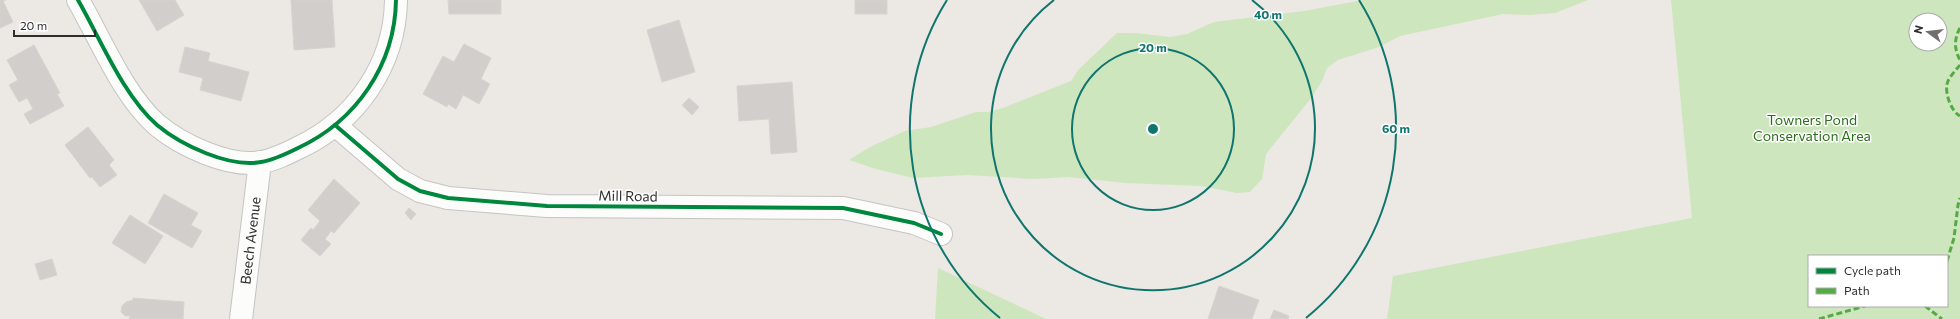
<svg xmlns="http://www.w3.org/2000/svg" width="1960" height="319" viewBox="0 0 1960 319" font-family="Commissioner,sans-serif">
  <style>
    .green { fill: #cee6be; fill-rule: evenodd }
    .building { fill: #d1cecb; stroke: #d7d4d0 }
    .lines { fill: none; stroke-linecap: round; stroke-linejoin: round }
    .minor-casing { stroke: #c5c4c5; stroke-width: 24 }
    .minor { stroke: #fcfcfb; stroke-width: 22 }
    .quiet { stroke: #54ab44; stroke-width: 3; stroke-dasharray: 6 3; stroke-linecap: butt }
    .cycleway-casing { stroke: #fff; stroke-width: 6 }
    .cycleway { stroke: #00873e; stroke-width: 4 }
    .ring { fill: none; stroke: #0f766e; stroke-width: 2 }
    .labels { text-anchor: middle; stroke-width: 3; stroke-linejoin: round; paint-order: stroke }
    .park-label { font-size: 14px; fill: #2c6e1b; stroke: #fff }
    .street-label { font-size: 14px; fill: #2e2e2e; stroke: #fff }
    .centre { fill: #0f766e; stroke: #fff; stroke-width: 2 }
    .ring-label { font-size: 12px; text-anchor: middle; font-weight: bold; fill: #0f766e; stroke: #fff; stroke-width: 3; stroke-linejoin: round; paint-order: stroke }
  </style>
  <rect width="100%" height="100%" fill="#ece8e4"/>
  <g class="green">
    <polygon points="1363,0 1588,0 1555,13 1528,15 1503,14 1400,36 1379,47 1338,60 1327,68 1322,81 1312,97 1266,154 1262,179 1250,192 1237,193 1201,186 1125,183 1068,177 1033,179 967,175 913,178 876,169 849,160 870,147 905,131 931,127 976,112 988,112 1003,108 1071,81 1078,70 1117,33 1135,33 1170,37 1187,34 1214,22 1304,11"/>
    <path d="M 1671,0 L 1960,0 L 1960,319 L 1387,319 L 1393,276 L 1692,218 ZM 1916,20 L 1940,20 L 1940,44 L 1916,44 ZM 1809,256 L 1947,256 L 1947,306 L 1809,306 Z"/>
    <polygon points="938,268 1046,319 935,319"/>
  </g>
  <g class="building">
    <polygon points="0,0 6,0 3,1 13,22 0,28"/>
    <polygon points="139,0 175,0 184,15 157,31"/>
    <polygon points="291,0 332,0 335,47 294,50"/>
    <polygon points="448,0 501,0 501,14 449,14"/>
    <rect x="855" y="0" width="32" height="14"/>
    <polygon points="679,20 695,72 662,82 647,30"/>
    <polygon points="464,44 491,58 481,79 490,84 479,104 463,95 456,109 448,104 447,107 423,94 443,56 454,62"/>
    <polygon points="34,45 60,93 57,94 64,106 30,124 24,114 33,109 27,98 19,102 9,85 18,80 7,60"/>
    <polygon points="185,47 210,53 208,61 249,72 241,101 200,90 203,78 179,72"/>
    <polygon points="792,82 797,152 771,154 769,119 739,121 737,86"/>
    <polygon points="689,98 699,107 692,115 682,105"/>
    <polygon points="88,127 114,160 109,165 117,175 100,187 92,177 90,178 65,145"/>
    <polygon points="334,179 360,203 334,233 331,231 325,239 331,244 320,256 301,240 311,228 313,230 320,221 308,210"/>
    <polygon points="164,194 198,213 191,225 202,231 192,248 148,223"/>
    <polygon points="409,208 416,214 411,220 405,213"/>
    <polygon points="130,215 163,236 145,264 112,243"/>
    <polygon points="52,259 57,275 40,280 35,264"/>
    <polygon points="1219,286 1259,300 1252,319 1208,319"/>
    <polygon points="133,298 184,302 183,319 129,319 130,316 125,316 121,312 122,306 126,302 133,300"/>
    <polygon points="1274,310 1289,316 1288,319 1270,319"/>
  </g>
  <g class="lines">
    <g class="minor-casing">
      <g id="minor">
        <path d="M 78,0 C 101,40 123,95 157,125 C 181,145 229,168 261,162 C 274,160 286,154 298,148 C 356,121 395,65 396,0"/>
        <polyline points="335,125 398,179 420,191 448,198 547,206 843,208 914,223 941,234"/>
        <path id="s1" d="M 241,319 L 260,162"/>
      </g>
    </g>
    <use href="#minor" class="minor"/>
    <g class="quiet">
      <path d="M 1960,28 C 1954,39 1954,49 1960,60"/>
      <path d="M 1960,65 C 1956,70 1948,78 1947,84 C 1945,94 1951,111 1960,116"/>
      <polyline points="1947,261 1954,238 1958,205 1960,198"/>
      <polyline points="1925,306 1942,319"/>
      <polyline points="1819,319 1865,306"/>
    </g>
    <g class="cycleway-casing">
      <g id="cycleway">
        <path d="M 78,0 C 101,40 123,95 157,125 C 181,145 229,168 261,162 C 274,160 286,154 298,148 C 356,121 395,65 396,0"/>
        <polyline points="335,125 398,179 420,191 448,198 547,206 843,208 914,223 941,234"/>
      </g>
    </g>
    <use href="#cycleway" class="cycleway"/>
  </g>
  <g class="ring">
    <circle cx="1153" cy="129" r="81"/>
    <path d="M1252 0A162 162 0 1 1 1054 0"/>
    <path d="M1000 318A243 243 0 0 1 947 0M1359 0A243 243 0 0 1 1306 318"/>
  </g>
  <g class="labels">
    <g class="park-label">
      <text x="1812" y="125">Towners Pond<tspan x="1812" dy="16">Conservation Area</tspan></text>
    </g>
    <g class="street-label">
      <text transform="translate(628 196) rotate(1)" y="5">Mill Road</text>
      <text dy="5" stroke="none"><textPath href="#s1" startOffset="79">Beech Avenue</textPath></text>
    </g>
  </g>
  <circle cx="1153" cy="129" r="6" class="centre"/>
  <g class="ring-label">
    <text x="1268" y="19">40 m</text>
    <text x="1153" y="52">20 m</text>
    <text x="1396" y="133">60 m</text>
  </g>
  <rect x="1808" y="255" width="140" height="52" fill="#ffffff" stroke="#ababab"/>
  <rect x="1816" y="268" width="20" height="6" fill="#00873e" stroke="#ababab"/>
  <text x="1844" y="275" font-size="12" fill="#2e2e2e">Cycle path</text>
  <rect x="1816" y="288" width="20" height="6" fill="#54ab44" stroke="#ababab"/>
  <text x="1844" y="295" font-size="12" fill="#2e2e2e">Path</text>
  <g transform="translate(1928 32) rotate(285)"><circle r="19" fill="#ffffff" stroke="#ababab"/>
  <path d="M0-3L7 15L0 10L-7 15Z" fill="#706f6e"/>
  <text y="-6" font-size="11" font-weight="bold" text-anchor="middle" fill="#2e2e2e">N</text>
  </g>
  <path d="M14 30v6h81v-6" fill="none" stroke="#2e2e2e" stroke-width="2"/>
  <text x="20" y="30" font-size="12" fill="#2e2e2e" stroke="#ffffff" stroke-width="3" paint-order="stroke">20 m</text>
</svg>
